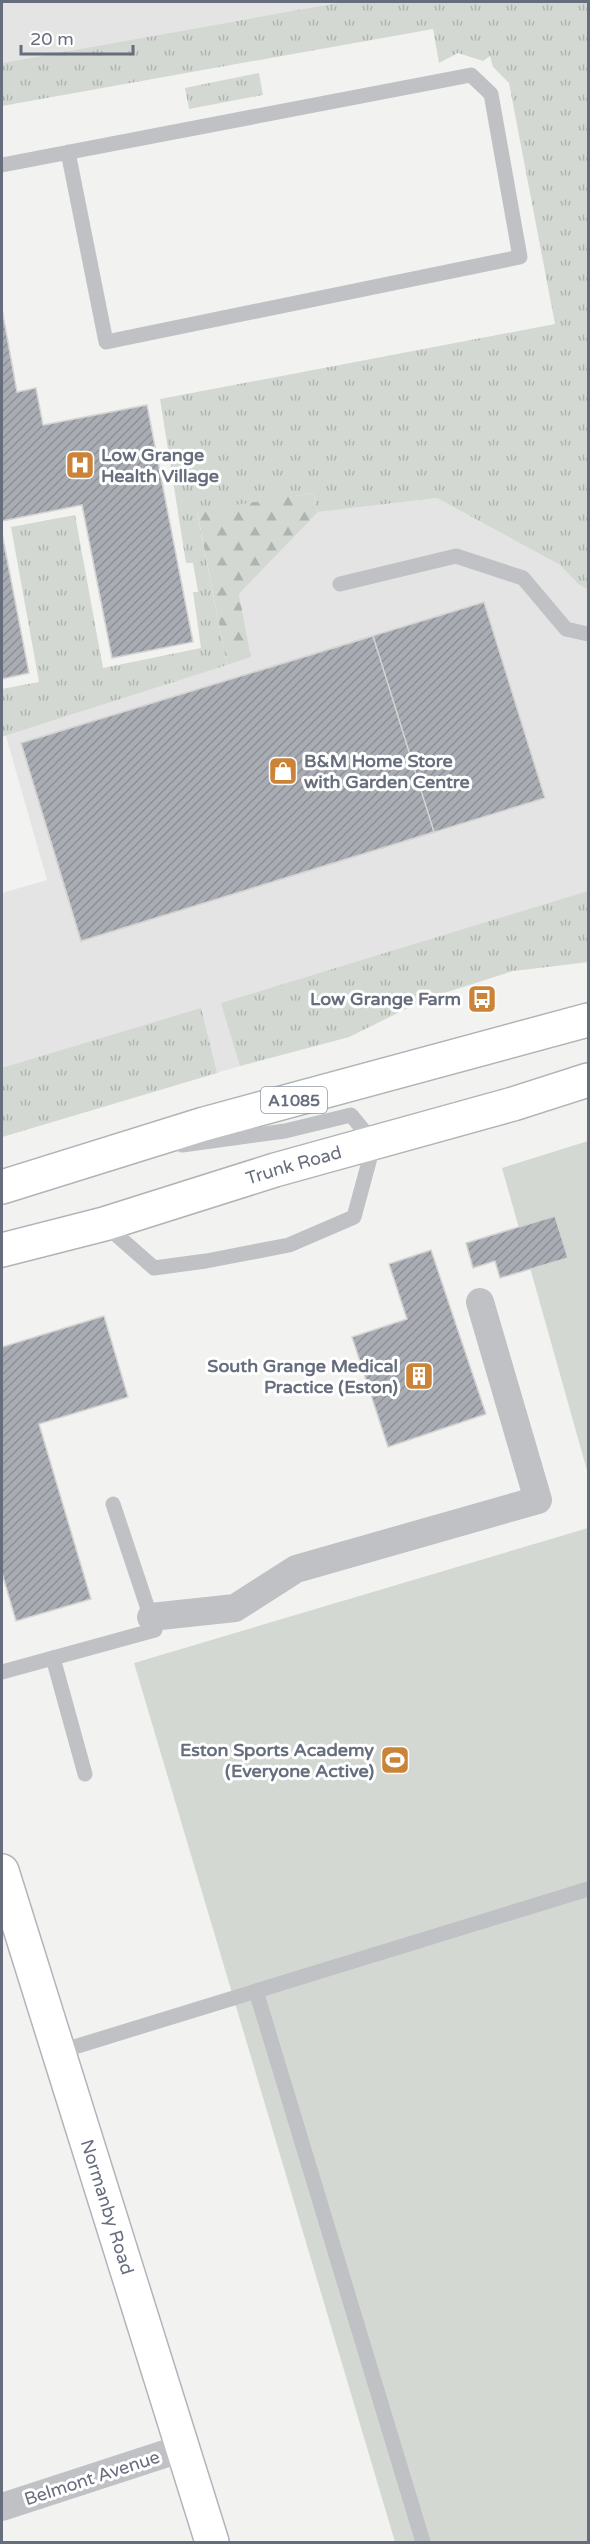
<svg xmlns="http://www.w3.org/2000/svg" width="590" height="2544" viewBox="0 0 590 2544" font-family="'Varela Round',sans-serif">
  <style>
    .built { fill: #e3e4e3 }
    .grass { fill: url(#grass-tufts) }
    .forest { fill: url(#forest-firs) }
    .park { fill: #d3d9d2 }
    .building { fill: url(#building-hatch); stroke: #d4d4d3; stroke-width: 1.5 }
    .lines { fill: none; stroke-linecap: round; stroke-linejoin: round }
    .secondary-casing { stroke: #b2b4ba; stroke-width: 36 }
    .primary-casing { stroke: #b1b3b7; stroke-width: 36 }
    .lane { stroke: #c0c1c5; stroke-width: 15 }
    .street { stroke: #c0c1c5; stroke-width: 28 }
    .secondary { stroke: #fff; stroke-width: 33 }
    .primary { stroke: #fff; stroke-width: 33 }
    .labels { text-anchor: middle; stroke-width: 6; stroke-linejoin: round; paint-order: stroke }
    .shield { fill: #fff; stroke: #9499a4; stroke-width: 1.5 }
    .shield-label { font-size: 16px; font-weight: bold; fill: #666d7d }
    .poi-label { font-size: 18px; font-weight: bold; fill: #666d7d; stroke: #fff; text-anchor: end }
    .street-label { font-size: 18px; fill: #666d7d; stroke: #fff }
  </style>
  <defs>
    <pattern id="grass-tufts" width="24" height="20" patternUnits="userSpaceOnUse" patternTransform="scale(1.5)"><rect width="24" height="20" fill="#d3d9d2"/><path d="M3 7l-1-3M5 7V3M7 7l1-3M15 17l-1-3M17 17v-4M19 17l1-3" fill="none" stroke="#afb4b0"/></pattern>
    <pattern id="forest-firs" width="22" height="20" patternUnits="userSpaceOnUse" patternTransform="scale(1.5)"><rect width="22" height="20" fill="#d3d9d2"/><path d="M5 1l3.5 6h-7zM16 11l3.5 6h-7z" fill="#afb4b0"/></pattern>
    <pattern id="building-hatch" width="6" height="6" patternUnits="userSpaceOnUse" patternTransform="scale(1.5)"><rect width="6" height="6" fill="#a9adb3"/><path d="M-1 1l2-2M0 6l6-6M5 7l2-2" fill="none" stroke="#8d9197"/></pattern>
  </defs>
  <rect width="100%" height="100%" fill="#f2f3f0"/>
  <g class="built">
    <polygon points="2,2 342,2 2,63"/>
    <polygon points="437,498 560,565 578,584 588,590 588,962 513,971 428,998 349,1037 240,1066 2,1137 2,893 47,880 6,736 251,657 239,594 318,512"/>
  </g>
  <g class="grass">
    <polygon points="342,2 588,2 588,590 578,584 560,565 437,498 318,512 313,493 197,512 227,665 2,737 2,689 39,682 11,527 75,515 103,668 201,648 193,592 198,592 193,563 186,563 160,399 555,324 509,83 493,67 490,56 483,61 458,53 439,63 433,29 2,106 2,63"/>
    <polygon points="259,73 263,95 189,109 185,88"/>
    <polygon points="588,891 588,962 513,971 428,998 349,1037 240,1066 221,1003"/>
    <polygon points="201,1008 217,1073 2,1137 2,1068"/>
  </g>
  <polygon class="forest" points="313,493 318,512 239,594 251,657 227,665 197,511"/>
  <g class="park">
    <polygon points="588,1141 588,1474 502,1168"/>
    <polygon points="588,1528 588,2542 395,2542 134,1663"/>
  </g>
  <g class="building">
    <polygon points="2,309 17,392 36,388 43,425 147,405 193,642 112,658 82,505 2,521"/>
    <polygon points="2,533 29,673 2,679"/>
    <polygon points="484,602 545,798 81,941 21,743"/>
    <polygon points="373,636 434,832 81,941 21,743"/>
    <polygon points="555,1216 568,1258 500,1278 495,1261 473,1268 466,1243"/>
    <polygon points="431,1250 486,1414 388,1447 352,1337 407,1319 389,1264"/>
    <polygon points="104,1316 128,1397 39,1424 91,1599 16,1621 2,1573 2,1347"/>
  </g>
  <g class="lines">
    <g class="secondary-casing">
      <g id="secondary">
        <path id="s1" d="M 2,1871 L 212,2542"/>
      </g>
    </g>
    <g class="primary-casing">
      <g id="primary">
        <polyline points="2,1187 204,1124 588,1020"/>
        <path id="s2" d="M 2,1250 L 104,1224 L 275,1170 L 513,1104 L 588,1080"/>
      </g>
    </g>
    <g class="lane">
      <polyline points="2,165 471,75 491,94 520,257 106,342 68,152"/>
      <polyline points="340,584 456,556 523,578 566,629 588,634"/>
      <polyline points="104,1224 154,1268 206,1261 289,1245 354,1217 374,1143 351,1115 285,1131 182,1145"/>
      <polyline points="53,1658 85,1774"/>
      <polyline points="2,1672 155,1630 113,1504"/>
      <polyline points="256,1991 423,2542"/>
      <polyline points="58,2052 588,1889"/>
    </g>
    <g class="street">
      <polyline points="151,1617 235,1608 296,1569 538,1500 480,1302"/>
      <polyline points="2,2507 183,2448"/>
    </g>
    <use href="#secondary" class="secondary"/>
    <use href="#primary" class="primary"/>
  </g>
  <defs>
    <g id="hospital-square" transform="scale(1.5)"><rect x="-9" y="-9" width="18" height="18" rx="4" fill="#cb8338" stroke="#fff"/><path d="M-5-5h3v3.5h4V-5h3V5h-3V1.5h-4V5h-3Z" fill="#fff"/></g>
    <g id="shop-square" transform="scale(1.5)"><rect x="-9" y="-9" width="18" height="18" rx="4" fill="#cb8338" stroke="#fff"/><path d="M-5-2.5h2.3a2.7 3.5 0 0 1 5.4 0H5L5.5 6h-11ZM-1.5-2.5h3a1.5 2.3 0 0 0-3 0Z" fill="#fff"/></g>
    <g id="bus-square" transform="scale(1.5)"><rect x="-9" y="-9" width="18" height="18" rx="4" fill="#cb8338" stroke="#fff"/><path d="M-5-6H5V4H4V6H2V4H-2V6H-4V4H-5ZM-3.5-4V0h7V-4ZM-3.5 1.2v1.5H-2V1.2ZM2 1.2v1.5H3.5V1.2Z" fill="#fff"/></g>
    <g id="building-square" transform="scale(1.5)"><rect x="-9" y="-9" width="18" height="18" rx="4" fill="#cb8338" stroke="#fff"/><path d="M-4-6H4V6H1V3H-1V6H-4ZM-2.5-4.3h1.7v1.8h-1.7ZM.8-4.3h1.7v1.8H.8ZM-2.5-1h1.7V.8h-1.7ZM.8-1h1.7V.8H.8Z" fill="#fff"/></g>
    <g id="stadium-square" transform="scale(1.5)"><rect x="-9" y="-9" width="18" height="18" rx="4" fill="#cb8338" stroke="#fff"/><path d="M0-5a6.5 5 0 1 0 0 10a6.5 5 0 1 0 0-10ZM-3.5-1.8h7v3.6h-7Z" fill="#fff"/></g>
  </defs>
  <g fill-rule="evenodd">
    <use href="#hospital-square" x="80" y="465"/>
    <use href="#shop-square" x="283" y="771"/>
    <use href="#bus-square" x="482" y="999"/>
    <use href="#building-square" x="419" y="1376"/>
    <use href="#stadium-square" x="395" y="1760"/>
  </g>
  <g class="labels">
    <rect class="shield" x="261" y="1087" width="66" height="26" rx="4.5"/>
    <g class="shield-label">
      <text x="294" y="1106">A1085</text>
    </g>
    <g class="poi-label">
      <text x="101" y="461" text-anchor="start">Low Grange<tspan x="101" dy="21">Health Village</tspan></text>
      <text x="304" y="767" text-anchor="start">B&amp;M Home Store<tspan x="304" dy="21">with Garden Centre</tspan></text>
      <text x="461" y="1005">Low Grange Farm</text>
      <text x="398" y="1372">South Grange Medical<tspan x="398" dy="21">Practice (Eston)</tspan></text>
      <text x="374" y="1756">Eston Sports Academy<tspan x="374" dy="21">(Everyone Active)</tspan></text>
    </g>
    <g class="street-label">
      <text dy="6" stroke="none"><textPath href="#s2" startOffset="304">Trunk Road</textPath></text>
      <text dy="6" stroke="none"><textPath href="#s1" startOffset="352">Normanby Road</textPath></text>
      <text transform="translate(92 2478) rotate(-18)" y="6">Belmont Avenue</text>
    </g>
  </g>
  <rect width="590" height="2544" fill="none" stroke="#666d7d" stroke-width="6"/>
  <path d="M21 45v9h112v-9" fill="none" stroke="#666d7d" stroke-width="3"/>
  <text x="30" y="45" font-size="18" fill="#666d7d" stroke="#ffffff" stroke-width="4.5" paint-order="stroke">20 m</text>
</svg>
